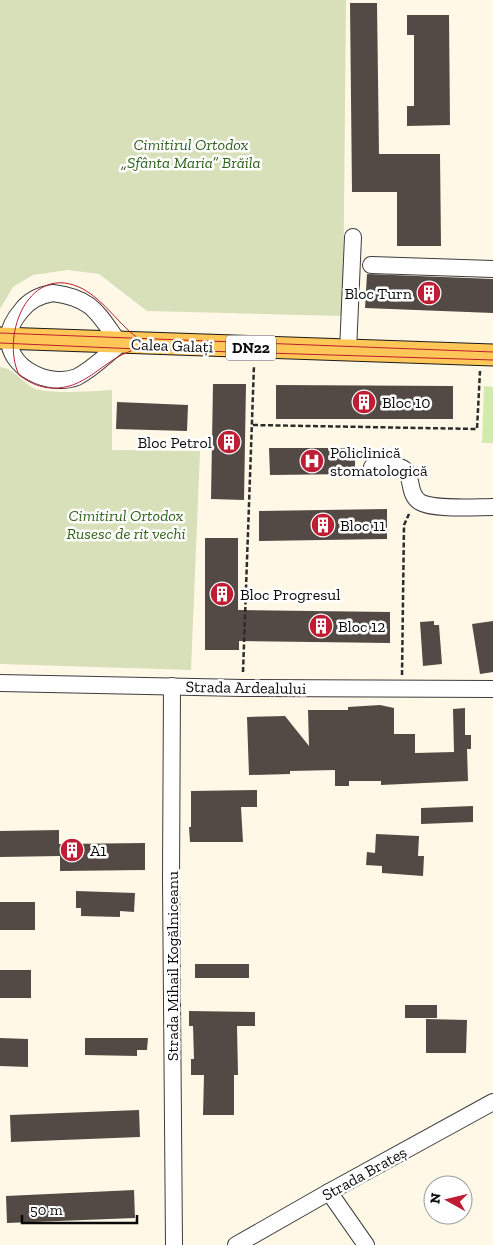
<svg xmlns="http://www.w3.org/2000/svg" width="493" height="1245" viewBox="0 0 493 1245" font-family="'Zilla Slab',serif">
  <style>
    .green { fill: #d3eaaf }
    .cemetery { fill: #d7e0b9 }
    .building { fill: #534a46 }
    .lines { fill: none; stroke-linecap: round; stroke-linejoin: round }
    .minor-casing { stroke: #3d3d3d; stroke-width: 18 }
    .major-casing { stroke: #1b1b1b; stroke-width: 23 }
    .path { stroke: #2c2c2c; stroke-width: 2.5; stroke-dasharray: 5 2.5; stroke-linecap: butt }
    .minor { stroke: #fff; stroke-width: 16 }
    .major { stroke: #ffc757; stroke-width: 21 }
    .tram { stroke: #bf1d33; stroke-width: 1 }
    .labels { text-anchor: middle; stroke-width: 5; stroke-linejoin: round; paint-order: stroke }
    .shield { fill: #fff; stroke: #545454; stroke-width: 1 }
    .shield-label { font-size: 15px; font-weight: bold; fill: #0a0a0a }
    .park-label { font-size: 16px; font-style: italic; fill: #2f6319; stroke: #fff }
    .poi-label { font-size: 16px; fill: #0a0a0a; stroke: #fff; text-anchor: start }
    .street-label { font-size: 16px; fill: #0a0a0a; stroke: #fff }
  </style>
  <rect width="100%" height="100%" fill="#fff8e7"/>
  <polygon class="green" points="484,386 493,387 493,443 482,443"/>
  <g class="cemetery">
    <polygon points="0,0 346,0 343,316 147,311 99,274 68,270 33,275 13,287 0,309"/>
    <path d="M 0,367 C 16,368 25,388 40,390 C 60,394 92,391 112,390 L 112,450 L 200,451 L 191,670 L 0,664 Z"/>
  </g>
  <g class="building">
    <polygon points="350,3 377,3 379,154 440,154 441,246 397,246 397,192 352,192"/>
    <polygon points="407,15 449,15 450,125 407,126 407,106 414,106 414,35 407,35"/>
    <polygon points="367,274 493,279 493,313 365,308"/>
    <polygon points="213,384 246,384 244,500 211,499"/>
    <polygon points="276,385 453,386 453,419 276,419"/>
    <polygon points="117,402 188,405 187,431 116,429"/>
    <polygon points="269,448 355,448 355,474 270,475"/>
    <polygon points="387,509 387,539 259,541 259,511"/>
    <polygon points="205,538 238,538 238,610 390,612 390,643 239,641 239,650 205,650"/>
    <polygon points="434,621 434,625 439,625 442,664 423,666 420,622"/>
    <polygon points="493,621 493,672 480,674 472,624"/>
    <polygon points="380,705 394,708 394,734 415,734 415,753 454,752 453,709 465,708 465,735 471,735 471,749 467,749 468,781 381,785 381,781 349,781 349,786 335,786 335,770 290,771 290,774 249,775 247,717 285,716 309,746 308,710 348,710 348,707"/>
    <polygon points="257,790 257,807 241,807 243,842 190,842 189,827 191,827 191,791"/>
    <polygon points="473,806 473,822 421,824 421,808"/>
    <polygon points="59,830 59,844 145,843 145,870 60,871 60,856 0,857 0,831"/>
    <polygon points="376,834 419,836 418,856 424,856 423,876 382,873 382,866 366,865 367,852 375,853"/>
    <polygon points="76,891 135,893 134,912 120,911 120,917 81,916 81,908 76,908"/>
    <rect x="0" y="902" width="35" height="28"/>
    <rect x="195" y="964" width="54" height="14"/>
    <rect x="0" y="970" width="31" height="28"/>
    <rect x="405" y="1005" width="32" height="13"/>
    <polygon points="189,1011 255,1012 255,1026 237,1026 238,1075 234,1075 234,1115 203,1115 204,1075 191,1075 191,1059 194,1059 193,1026 189,1026"/>
    <polygon points="426,1019 467,1020 466,1053 426,1053"/>
    <polygon points="0,1038 28,1039 28,1067 0,1066"/>
    <polygon points="85,1038 148,1038 147,1050 137,1050 137,1056 85,1055"/>
    <polygon points="139,1110 140,1137 11,1142 10,1115"/>
    <polygon points="134,1190 135,1218 7,1223 6,1196"/>
  </g>
  <g class="lines">
    <g class="minor-casing">
      <g id="minor">
        <polyline points="371,265 493,269"/>
        <path d="M 53,293 C 93,298 98,314 120,344 C 106,355 93,369 77,377 C 50,388 6,368 9,335 C 10,327 15,318 21,311 C 29,300 40,295 53,293 Z"/>
        <polyline points="348,351 353,237"/>
        <path d="M 372,467 C 381,467 391,465 400,467 C 415,472 406,494 420,502 C 433,510 476,507 493,507"/>
        <polyline points="0,683 243,688 493,689"/>
        <polyline points="172,686 171,879 174,1245"/>
        <polyline points="329,1192 366,1245"/>
        <polyline points="236,1245 329,1192 493,1102"/>
      </g>
    </g>
    <g class="major-casing">
      <polyline id="major" points="0,338 493,355"/>
    </g>
    <g class="path">
      <polyline points="253,425 477,429 480,371"/>
      <polyline points="243,672 254,365"/>
      <polyline points="402,675 404,525 409,514"/>
    </g>
    <use href="#minor" class="minor"/>
    <use href="#major" class="major"/>
    <g class="tram">
      <polyline points="0,333 493,352"/>
      <polyline points="0,343 137,349 493,360"/>
      <path d="M 131,351 C 104,360 88,386 58,388 C 43,389 31,384 19,375 C 0,334 30,261 83,289 C 105,301 119,325 139,339"/>
    </g>
  </g>
  <defs>
    <g id="building-disc" transform="scale(1.25)"><circle r="9.5" fill="#bf1d33" stroke="#fff"/><path d="M-4-6H4V6H1V3H-1V6H-4ZM-2.5-4.3h1.7v1.8h-1.7ZM.8-4.3h1.7v1.8H.8ZM-2.5-1h1.7V.8h-1.7ZM.8-1h1.7V.8H.8Z" fill="#fff"/></g>
    <g id="hospital-disc" transform="scale(1.25)"><circle r="9.5" fill="#bf1d33" stroke="#fff"/><path d="M-5-5h3v3.5h4V-5h3V5h-3V1.5h-4V5h-3Z" fill="#fff"/></g>
  </defs>
  <g fill-rule="evenodd">
    <use href="#building-disc" x="429" y="293"/>
    <use href="#building-disc" x="364" y="402"/>
    <use href="#building-disc" x="229" y="442"/>
    <use href="#hospital-disc" x="312" y="461"/>
    <use href="#building-disc" x="323" y="525"/>
    <use href="#building-disc" x="222" y="594"/>
    <use href="#building-disc" x="321" y="626"/>
    <use href="#building-disc" x="72" y="850"/>
  </g>
  <g class="labels">
    <rect class="shield" x="226" y="335.5" width="50" height="25" rx="4"/>
    <g class="shield-label">
      <text x="251" y="353">DN22</text>
    </g>
    <g class="park-label">
      <text x="191" y="150">Cimitirul Ortodox<tspan x="191" dy="18">„Sfânta Maria” Brăila</tspan></text>
      <text x="126" y="521">Cimitirul Ortodox<tspan x="126" dy="18">Rusesc de rit vechi</tspan></text>
    </g>
    <g class="poi-label">
      <text x="412" y="299" text-anchor="end">Bloc Turn</text>
      <text x="382" y="408">Bloc 10</text>
      <text x="212" y="448" text-anchor="end">Bloc Petrol</text>
      <text x="330" y="458">Policlinică<tspan x="330" dy="18">stomatologică</tspan></text>
      <text x="340" y="531">Bloc 11</text>
      <text x="240" y="600">Bloc Progresul</text>
      <text x="338" y="632">Bloc 12</text>
      <text x="90" y="856">A1</text>
    </g>
    <g class="street-label">
      <text transform="translate(172 345) rotate(2)" y="6">Calea Galați</text>
      <text transform="translate(246 687) rotate(1)" y="6">Strada Ardealului</text>
      <text transform="translate(172 966) rotate(-90)" y="6">Strada Mihail Kogălniceanu</text>
      <text transform="translate(364 1173) rotate(-29)" y="6">Strada Brateș</text>
    </g>
  </g>
  <g transform="translate(448 1200) rotate(278)"><circle r="24" fill="#ffffff" stroke="#9d9d9d"/>
  <path d="M0-4L9 19L0 12L-9 19Z" fill="#bf1d33"/>
  <text y="-8" font-size="14" font-weight="bold" text-anchor="middle" fill="#0a0a0a">N</text>
  </g>
  <path d="M22 1215v8h115v-8" fill="none" stroke="#0a0a0a" stroke-width="2.5"/>
  <text x="30" y="1215" font-size="15" fill="#0a0a0a" stroke="#ffffff" stroke-width="4" paint-order="stroke">50 m</text>
</svg>
